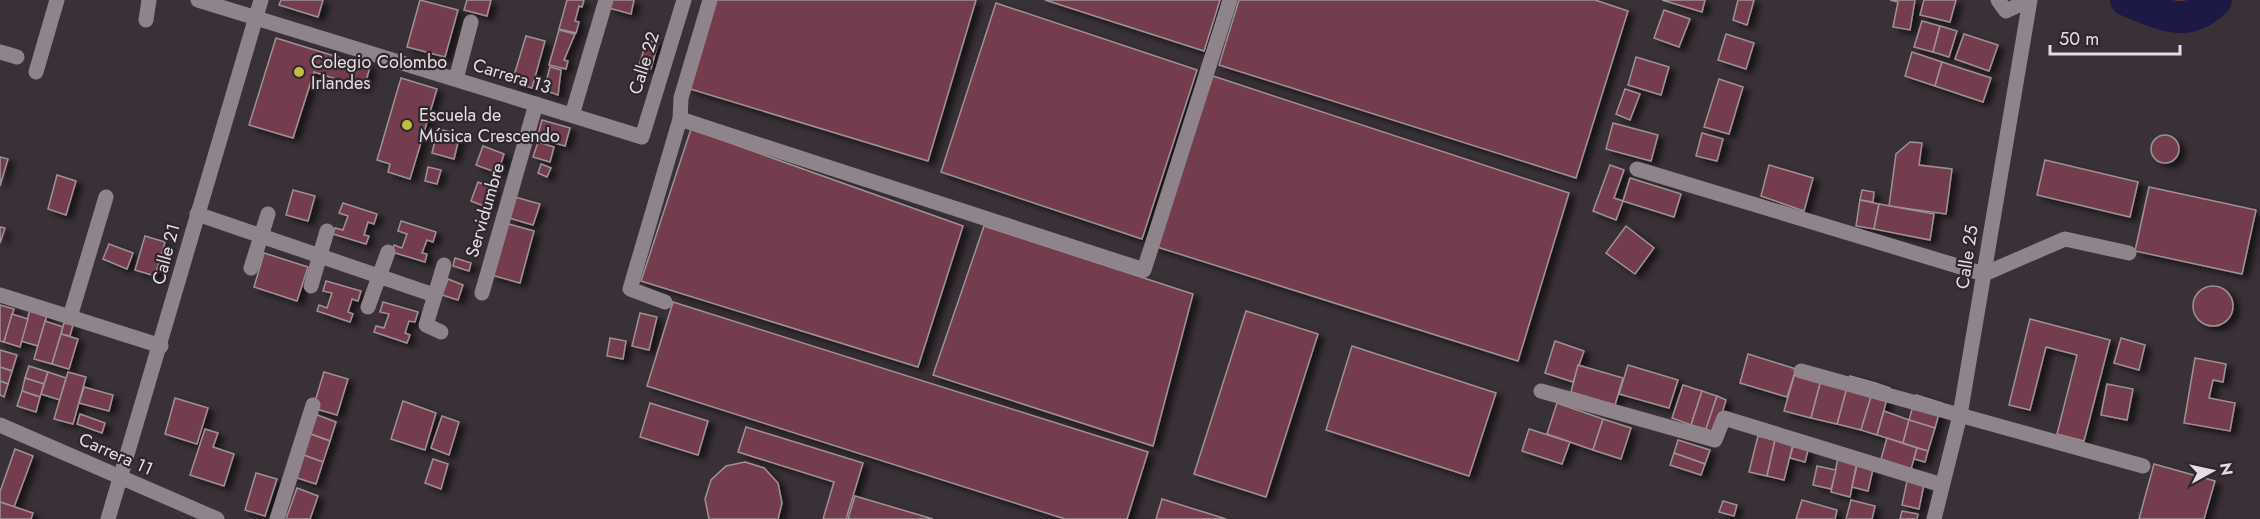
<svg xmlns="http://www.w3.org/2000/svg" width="2260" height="519" viewBox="0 0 2260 519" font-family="Jost,sans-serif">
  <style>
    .green { fill: #603530 }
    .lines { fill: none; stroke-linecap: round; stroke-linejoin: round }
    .river { stroke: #1c1945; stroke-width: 32 }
    .building { fill: #733c4d; stroke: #9e9194; stroke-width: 1.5; filter: url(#shadow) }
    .minor { stroke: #8f848c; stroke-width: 15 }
    .poi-dot { fill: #c3bd3f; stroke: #30272e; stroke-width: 2 }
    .labels { text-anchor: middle; stroke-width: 4.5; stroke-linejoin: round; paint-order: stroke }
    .poi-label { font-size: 18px; fill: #e3dee2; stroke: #30272e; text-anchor: start }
    .street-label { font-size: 18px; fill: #e3dee2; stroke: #30272e }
  </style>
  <defs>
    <filter id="shadow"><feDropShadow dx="6" dy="4" stdDeviation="3" flood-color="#0009"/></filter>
  </defs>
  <rect width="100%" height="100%" fill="#3a3138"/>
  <path class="green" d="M 2126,0 L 2216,0 C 2186,31 2160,13 2126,0 Z"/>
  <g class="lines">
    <path class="river" d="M 2126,0 C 2160,13 2186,31 2216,0"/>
  </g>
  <g class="building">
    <polygon points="281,0 323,0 318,17 279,5"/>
    <polygon points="420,0 458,10 445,57 407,47"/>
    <polygon points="467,0 491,0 487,16 464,10"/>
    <polygon points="567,0 584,0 582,7 579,6 575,21 579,22 576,33 559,29"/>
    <polygon points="611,0 634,0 631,14 609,8"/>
    <polygon points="713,0 976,0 928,161 687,88"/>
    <polygon points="1045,0 1220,0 1204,51"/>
    <polygon points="1239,0 1595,0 1628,11 1576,178 1219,65"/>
    <polygon points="1662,0 1705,0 1702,12"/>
    <polygon points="1738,0 1754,0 1747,25 1733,20"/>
    <polygon points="1890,0 1915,0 1910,30 1893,27 1898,2"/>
    <polygon points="1924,0 1956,0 1950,22 1920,15"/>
    <polygon points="996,3 1197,70 1142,239 941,172"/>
    <polygon points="1664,10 1690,19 1679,47 1654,38"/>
    <polygon points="1922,21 1940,26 1933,52 1914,47"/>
    <polygon points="1940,26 1957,31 1949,57 1933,52"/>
    <polygon points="559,30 575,34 564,60 568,61 566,69 549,65"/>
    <polygon points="1726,34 1754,43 1746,69 1718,60"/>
    <polygon points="1964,34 1998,45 1989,71 1955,59"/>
    <polygon points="526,36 545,41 532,88 512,82"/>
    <polygon points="276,38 370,67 364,88 314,72 293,138 249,125"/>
    <polygon points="647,40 658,43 651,69 639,65"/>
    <polygon points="1912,52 1942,62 1935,86 1905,76"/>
    <polygon points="1636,57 1669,67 1661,95 1628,85"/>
    <polygon points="1942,62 1991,78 1983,102 1935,86"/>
    <polygon points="550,67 561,70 558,95 544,90"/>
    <polygon points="1213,76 1569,193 1518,361 1154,246"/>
    <polygon points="401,78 437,89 410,179 388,172 390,164 377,160"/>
    <polygon points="1719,79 1743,87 1729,134 1704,127"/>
    <polygon points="1625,89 1640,94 1630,120 1616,114"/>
    <polygon points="542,120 570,128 565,146 537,138"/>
    <polygon points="1613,123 1658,135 1651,161 1606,149"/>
    <polygon points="438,129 460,134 454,159 432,153"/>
    <polygon points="691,129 963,226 918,367 641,281"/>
    <polygon points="1702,133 1723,139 1717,161 1696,156"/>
    <circle cx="2165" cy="149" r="14"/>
    <polygon points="538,142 554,147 550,162 533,157"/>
    <polygon points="1910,142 1922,143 1919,165 1952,169 1946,214 1889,206 1896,154"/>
    <polygon points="483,146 504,154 498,173 476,165"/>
    <polygon points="0,157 8,159 0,186"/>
    <polygon points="2045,160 2138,182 2130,217 2037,195"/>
    <polygon points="541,164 551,168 547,177 538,173"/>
    <polygon points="1610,165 1624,170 1614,198 1623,201 1616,220 1593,211"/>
    <polygon points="1769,165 1813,178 1804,211 1761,196"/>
    <polygon points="428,167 441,170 437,184 425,181"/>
    <polygon points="57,175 76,181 66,215 48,209"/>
    <polygon points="1630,178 1681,194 1674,217 1623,201"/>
    <polygon points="478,182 493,188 486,207 471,201"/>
    <polygon points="2149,187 2256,210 2242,274 2135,251"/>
    <polygon points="293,190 315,196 308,221 286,215"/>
    <polygon points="1862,190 1874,192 1873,202 1860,200"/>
    <polygon points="515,197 540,204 533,225 509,218"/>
    <polygon points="1860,200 1879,204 1874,229 1856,226"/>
    <polygon points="343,203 377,214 374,224 368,222 364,235 369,236 366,244 333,234 335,228 343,230 348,216 339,213"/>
    <polygon points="1879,204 1934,214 1930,240 1874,229"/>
    <polygon points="401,221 436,232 433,242 427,240 422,253 427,254 425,262 392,252 394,245 402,248 407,234 398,231"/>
    <polygon points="505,223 534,231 520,283 491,275"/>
    <polygon points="984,226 1193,294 1153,446 933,375"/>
    <polygon points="1626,226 1654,248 1635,274 1606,253"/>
    <polygon points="0,227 5,228 0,243"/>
    <polygon points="145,236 165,242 155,276 135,270"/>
    <polygon points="109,244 133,253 127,269 103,259"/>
    <polygon points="264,253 308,267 297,301 254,287"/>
    <polygon points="455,258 471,263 469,271 453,266"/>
    <polygon points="448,279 463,285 458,300 442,295"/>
    <polygon points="326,281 361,291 358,301 352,299 348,312 353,314 350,322 317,311 319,305 327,308 332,293 323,291"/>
    <circle cx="2213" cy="306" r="20"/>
    <polygon points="383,302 418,312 415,322 409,321 405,333 410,335 407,343 374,332 376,326 384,328 389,314 380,312"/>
    <polygon points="673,302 1148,452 1127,519 1065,519 647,386"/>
    <polygon points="0,305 14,309 4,342 0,341"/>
    <polygon points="30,310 47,315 38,346 21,341"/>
    <polygon points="1246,311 1318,334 1266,497 1194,474"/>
    <polygon points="640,313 657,317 649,350 632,346"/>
    <polygon points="12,314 28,319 20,347 4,342"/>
    <polygon points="2030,319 2110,340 2084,441 2057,434 2077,355 2046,347 2030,410 2009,405"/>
    <polygon points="45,321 63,327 52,364 34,359"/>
    <polygon points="64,323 73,325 70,336 61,334"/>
    <polygon points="61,334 78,339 69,369 52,364"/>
    <polygon points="610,338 626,341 623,359 607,356"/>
    <polygon points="2121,338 2145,345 2139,370 2114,363"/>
    <polygon points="1555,341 1584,351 1573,382 1545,373"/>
    <polygon points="1352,346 1496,393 1469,476 1326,430"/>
    <polygon points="0,350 17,355 12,371 0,367"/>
    <polygon points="1748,354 1796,369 1787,397 1740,383"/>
    <polygon points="2195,358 2226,364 2223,382 2213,380 2209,398 2235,403 2230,431 2184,423"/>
    <polygon points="1578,365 1623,378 1615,405 1571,392"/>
    <polygon points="1628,365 1678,380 1669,408 1619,394"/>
    <polygon points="29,366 48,372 44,384 25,378"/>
    <polygon points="0,367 12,371 8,384 0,381"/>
    <polygon points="48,372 66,378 60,400 41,394"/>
    <polygon points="68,372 86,377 73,424 54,419"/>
    <polygon points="324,372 348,379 337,415 313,408"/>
    <polygon points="1795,373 1821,380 1811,418 1784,411"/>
    <polygon points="1850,376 1875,383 1861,430 1837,424"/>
    <polygon points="25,378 44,384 40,397 22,391"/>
    <polygon points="1821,380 1847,387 1837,424 1811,418"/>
    <polygon points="0,381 8,384 4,397 0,395"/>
    <polygon points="1875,383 1890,388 1877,435 1861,430"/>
    <polygon points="2107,384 2133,389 2127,420 2101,415"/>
    <polygon points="1683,385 1702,391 1691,425 1672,418"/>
    <polygon points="84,387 113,395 109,411 79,403"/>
    <polygon points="22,391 40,397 36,412 17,406"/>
    <polygon points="1702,391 1717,396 1706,429 1691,425"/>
    <polygon points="1916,395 1942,403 1935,428 1909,420"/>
    <polygon points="1717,396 1726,400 1716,433 1706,429"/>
    <polygon points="175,398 208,408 197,444 165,434"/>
    <polygon points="403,401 436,413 425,450 391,439"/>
    <polygon points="650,403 708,421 698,455 640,437"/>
    <polygon points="1557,403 1603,419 1593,450 1547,434"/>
    <polygon points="1884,411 1909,420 1903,443 1877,435"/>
    <polygon points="312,413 336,422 330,441 305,432"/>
    <polygon points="80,414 105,423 102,433 77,424"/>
    <polygon points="442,416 459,422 449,455 431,448"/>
    <polygon points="1603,419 1631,428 1621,459 1593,450"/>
    <polygon points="1909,420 1935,428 1928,451 1903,443"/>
    <polygon points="746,427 863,463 846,519 823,519 834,482 738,452"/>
    <polygon points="205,429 218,433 213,447 234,454 224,486 190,475"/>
    <polygon points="1529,429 1570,442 1562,464 1522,451"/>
    <polygon points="305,432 330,441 323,462 298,453"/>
    <polygon points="1758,436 1775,440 1767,476 1749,472"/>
    <polygon points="1887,438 1917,448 1911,469 1881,459"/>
    <polygon points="1678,440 1710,450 1705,464 1674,453"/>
    <polygon points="1775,440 1793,444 1784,480 1767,476"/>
    <polygon points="1793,446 1808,450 1805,462 1790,458"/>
    <polygon points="1917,448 1928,451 1925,462 1914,459"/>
    <polygon points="15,449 33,456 14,507 0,502 0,492"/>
    <polygon points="298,453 323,462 316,484 291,476"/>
    <polygon points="1674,453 1705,464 1701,475 1670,465"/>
    <polygon points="1838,458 1857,462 1850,497 1831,492"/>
    <polygon points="433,459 448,464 441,489 425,483"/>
    <polygon points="745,462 764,468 778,483 782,503 778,519 709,519 705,499 711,480 726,466"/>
    <polygon points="2154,464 2215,481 2204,519 2139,519"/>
    <polygon points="1857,465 1873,469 1868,491 1852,487"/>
    <polygon points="1817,466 1836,470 1831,489 1813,485"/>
    <polygon points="256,473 277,479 265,516 245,510"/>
    <polygon points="1907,481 1924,484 1919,509 1902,505"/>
    <polygon points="297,488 318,496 310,519 286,519"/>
    <polygon points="855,496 933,519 848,519"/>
    <polygon points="1162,499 1226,519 1156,519"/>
    <polygon points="1802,500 1837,510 1835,519 1796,519"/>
    <polygon points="1851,500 1875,506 1872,519 1846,519"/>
    <polygon points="1723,501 1737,505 1734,516 1719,512"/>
    <polygon points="0,502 33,513 31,519 0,519"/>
    <polygon points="1902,511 1918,514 1917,519 1900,519"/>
  </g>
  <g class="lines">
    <g class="minor">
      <polyline points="198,0 642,137 684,0"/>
      <polyline points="1998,0 2006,11 2029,0"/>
      <polyline points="146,20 149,0"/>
      <polyline points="0,52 17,57"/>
      <polyline points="36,72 57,0"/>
      <polyline points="456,79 471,22"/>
      <polyline points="572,115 606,0"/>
      <polyline points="680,119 1144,270 1230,0"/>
      <polyline points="1637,169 1984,274 2065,239 2129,253"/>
      <polyline points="197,214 434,295"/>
      <polyline points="251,268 268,214"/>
      <polyline points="311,286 327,231"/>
      <polyline points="482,293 536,104"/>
      <polyline points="0,295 161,346"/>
      <polyline points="665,302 630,289 680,119 681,98 710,0"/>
      <polyline points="368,307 388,252"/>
      <polyline points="70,317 106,197"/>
      <polyline points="441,332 426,325 444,265"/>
      <polyline points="1801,371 2143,466"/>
      <polyline points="1541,391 1715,440 1724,418 1942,485"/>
      <polyline points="0,425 217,519"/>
      <polyline points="108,519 261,0"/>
      <polyline points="277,519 313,405"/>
      <polyline points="1934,519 1960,415 2030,0"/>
    </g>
  </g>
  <g class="poi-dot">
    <circle cx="299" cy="72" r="6"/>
    <circle cx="407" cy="125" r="6"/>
  </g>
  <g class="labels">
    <g class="poi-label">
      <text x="311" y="68">Colegio Colombo<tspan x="311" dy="21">Irlandes</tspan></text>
      <text x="419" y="121">Escuela de<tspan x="419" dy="21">Música Crescendo</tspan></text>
    </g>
    <g class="street-label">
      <text transform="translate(644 63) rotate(-73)" y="6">Calle 22</text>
      <text transform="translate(512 76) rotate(17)" y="6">Carrera 13</text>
      <text transform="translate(485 210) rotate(-74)" y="6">Servidumbre</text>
      <text transform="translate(166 254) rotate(-75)" y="6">Calle 21</text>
      <text transform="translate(1967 257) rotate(-81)" y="6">Calle 25</text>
      <text transform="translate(116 454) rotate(24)" y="6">Carrera 11</text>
    </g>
  </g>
  <g transform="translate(2212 471) rotate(82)" stroke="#30272e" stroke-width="4.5" paint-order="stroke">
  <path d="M0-4.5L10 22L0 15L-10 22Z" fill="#e3dee2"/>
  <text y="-9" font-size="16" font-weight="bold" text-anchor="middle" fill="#e3dee2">N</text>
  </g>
  <path d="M2050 45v9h130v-9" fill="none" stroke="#e3dee2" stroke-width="3"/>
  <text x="2059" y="45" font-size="18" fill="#e3dee2" stroke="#30272e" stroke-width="4.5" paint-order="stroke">50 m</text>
</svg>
